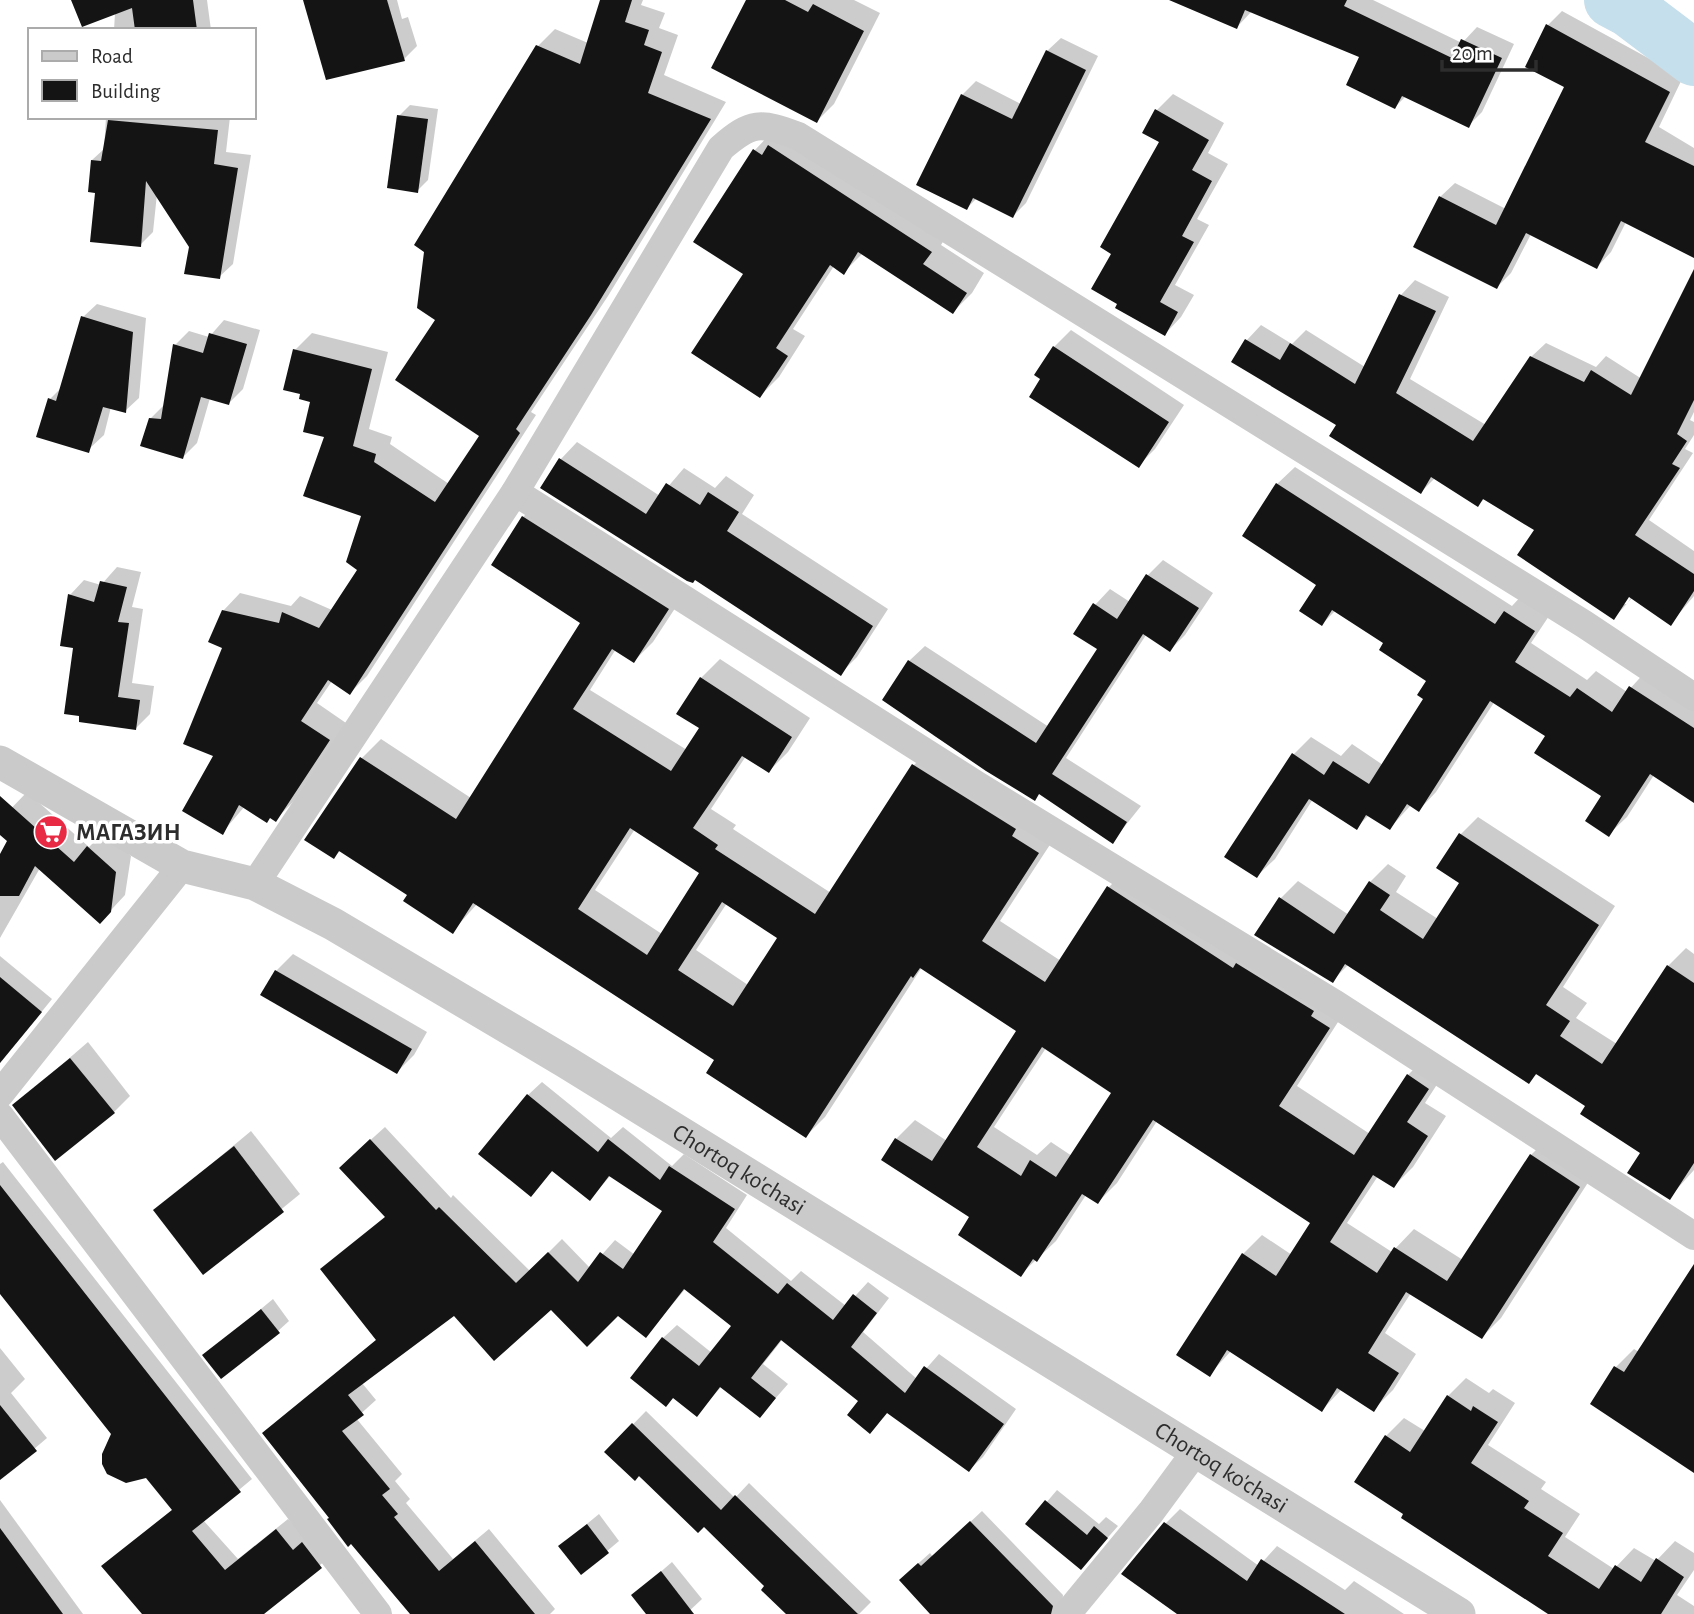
<svg xmlns="http://www.w3.org/2000/svg" width="1694" height="1614" viewBox="0 0 1694 1614" font-family="'Alegreya Sans',sans-serif">
  <style>
    .shadow { fill: #0003; fill-rule: evenodd }
    .lines { fill: none; stroke-linecap: round; stroke-linejoin: round }
    .river { stroke: #c5dfec; stroke-width: 56 }
    .building { fill: #141414; fill-rule: evenodd }
    .minor { stroke: #cacaca; stroke-width: 28 }
    .tertiary { stroke: #cacaca; stroke-width: 33 }
    .labels { text-anchor: middle; stroke-width: 7; stroke-linejoin: round; paint-order: stroke }
    .poi-label { font-size: 24px; font-weight: bold; fill: #2d2d2d; stroke: #fff; text-anchor: start }
    .street-label { font-size: 24px; fill: #2d2d2d; stroke: #fff }
  </style>
  <rect width="100%" height="100%" fill="#fff"/>
  <g class="shadow">
    <polygon points="73,0 207,0 211,30 114,30 115,13"/>
    <polygon points="304,0 397,0 402,19 408,17 417,46 404,59"/>
    <polygon points="601,0 643,0 641,5 665,13 659,28 678,35 664,75 726,102 608,296 531,412 536,415 367,676 350,693 332,681 317,703 346,723 293,802 276,819 245,806 222,833 215,755 225,648 223,611 240,593 291,606 300,596 332,610 359,570 363,515 326,436 295,350 312,333 388,352 369,429 392,437 390,444 449,484 481,436 437,320 538,46 555,29 588,43"/>
    <polygon points="748,0 854,0 880,13 834,104 817,121"/>
    <polygon points="1200,0 1373,0 1462,43 1477,27 1514,44 1482,112 1468,126 1406,96 1395,107 1361,56 1252,11 1237,27"/>
    <polygon points="1562,11 1683,77 1659,127 1694,148 1694,256 1626,222 1611,252 1597,267 1531,234 1511,273 1497,287 1440,197 1455,183 1506,209 1567,86 1547,26"/>
    <polygon points="1061,38 1098,56 1026,203 1013,216 977,198 967,208 962,95 976,81 1021,104 1047,51"/>
    <polygon points="1173,94 1224,123 1208,153 1228,164 1197,219 1209,225 1175,285 1194,295 1181,317 1165,334 1113,253 1161,141 1157,110"/>
    <polygon points="410,105 438,109 428,180 417,191 399,116"/>
    <polygon points="106,117 230,117 226,152 251,155 233,264 219,277 190,247 157,194 153,232 140,245 97,192 92,160 104,149"/>
    <polygon points="773,131 949,232 941,245 984,273 972,293 953,312 863,253 844,272 834,266 793,329 805,336 779,377 760,396 745,273 696,241 755,150"/>
    <path d="M 1694,273 L 1694,412 L 1690,420 L 1694,422 L 1694,435 L 1685,449 L 1693,453 L 1649,520 L 1694,551 L 1694,596 L 1671,623 L 1632,598 L 1614,618 L 1536,530 L 1485,498 L 1478,505 L 1435,478 L 1421,492 L 1339,424 L 1233,361 L 1247,340 L 1261,325 L 1292,344 L 1306,330 L 1365,367 L 1401,295 L 1415,280 L 1449,297 L 1410,379 L 1486,425 L 1531,357 L 1546,343 L 1596,367 L 1606,356 L 1642,379 ZM 1632,589 L 1635,591 L 1627,604 L 1623,604 Z"/>
    <polygon points="97,304 146,318 139,398 125,411 111,407 104,435 89,449 50,399 63,386 83,317"/>
    <polygon points="224,320 260,330 243,389 229,403 210,398 197,443 183,457 150,419 165,404 175,345 189,331 209,337"/>
    <polygon points="1071,330 1184,405 1155,449 1138,466 1043,378 1054,347"/>
    <polygon points="577,442 660,496 684,468 715,488 726,476 754,495 742,514 888,609 857,657 840,674 695,578 542,488 561,459"/>
    <polygon points="1295,467 1512,606 1523,594 1551,613 1531,643 1587,680 1596,671 1627,692 1648,669 1694,700 1694,801 1654,775 1627,817 1609,834 1604,796 1548,736 1495,701 1436,792 1419,810 1411,805 1390,828 1369,815 1357,827 1313,799 1275,859 1257,876 1293,755 1311,737 1341,756 1352,744 1383,765 1426,698 1428,680 1385,642 1336,610 1322,624 1318,584 1277,484"/>
    <path d="M 542,498 L 687,590 L 653,642 L 634,661 L 616,649 L 590,690 L 687,750 L 701,728 L 701,678 L 720,659 L 810,718 L 788,752 L 769,771 L 746,756 L 711,809 L 736,825 L 733,829 L 831,893 L 914,765 L 933,746 L 1057,834 L 1000,921 L 1061,961 L 1109,887 L 1128,868 L 1347,1008 L 1297,1086 L 1370,1134 L 1408,1075 L 1427,1056 L 1447,1069 L 1425,1103 L 1446,1116 L 1413,1167 L 1394,1186 L 1378,1176 L 1347,1223 L 1392,1252 L 1414,1229 L 1463,1260 L 1531,1155 L 1550,1136 L 1598,1167 L 1501,1318 L 1482,1337 L 1411,1293 L 1385,1333 L 1416,1354 L 1393,1390 L 1374,1409 L 1342,1389 L 1322,1410 L 1231,1351 L 1209,1375 L 1243,1254 L 1262,1235 L 1292,1255 L 1313,1222 L 1157,1121 L 1117,1183 L 1098,1202 L 1086,1195 L 1056,1241 L 1021,1274 L 971,1217 L 896,1139 L 915,1120 L 947,1141 L 1019,1030 L 922,967 L 825,1117 L 806,1136 L 716,1060 L 477,904 L 452,932 L 409,894 L 341,850 L 334,857 L 307,839 L 362,758 L 381,739 L 471,798 L 582,622 L 523,517 ZM 635,829 L 702,873 L 662,934 L 595,890 ZM 727,903 L 779,937 L 748,985 L 696,950 ZM 1046,1048 L 1114,1092 L 1072,1156 L 1051,1142 L 1037,1155 L 994,1127 Z"/>
    <polygon points="1163,560 1213,593 1185,635 1170,650 1146,635 1066,758 1141,806 1113,841 1040,793 1034,799 933,735 935,732 909,661 925,646 1049,727 1100,649 1095,605 1110,589 1130,602 1148,575"/>
    <polygon points="117,567 141,572 132,607 143,609 132,683 154,686 150,714 135,729 75,646 70,595 84,580 101,585"/>
    <polygon points="27,792 89,847 104,832 131,856 125,895 100,922 40,868 0,938 0,858 10,841 0,832 0,820"/>
    <polygon points="1478,817 1615,906 1563,987 1587,1003 1576,1018 1617,1044 1668,966 1686,948 1694,954 1694,1170 1669,1198 1643,1152 1587,1106 1538,1073 1529,1081 1349,964 1332,981 1280,899 1298,881 1349,915 1370,882 1388,864 1406,876 1396,892 1438,919 1462,883 1460,835"/>
    <polygon points="293,954 427,1032 414,1055 397,1072 276,971"/>
    <polygon points="0,956 52,999 0,1063"/>
    <polygon points="88,1042 130,1096 114,1112 15,1105"/>
    <polygon points="542,1082 611,1138 623,1127 672,1166 684,1154 747,1195 726,1228 791,1281 801,1271 846,1306 868,1282 889,1298 863,1332 917,1379 939,1354 1016,1409 983,1457 969,1470 888,1412 883,1418 782,1340 763,1364 788,1384 760,1416 722,1386 697,1414 674,1397 666,1405 663,1338 677,1325 712,1353 734,1325 686,1288 646,1336 618,1314 551,1308 454,1314 362,1383 376,1400 356,1418 402,1474 395,1481 410,1499 406,1503 453,1559 489,1529 555,1609 550,1614 412,1614 264,1434 377,1339 323,1269 386,1216 355,1154 385,1127 451,1198 453,1195 530,1271 562,1239 590,1268 615,1240 635,1255 664,1210 611,1175 590,1199 553,1170 531,1195 528,1095"/>
    <polygon points="251,1131 300,1194 204,1272 156,1210"/>
    <polygon points="3,1162 252,1479 203,1520 238,1559 288,1519 332,1555 261,1614 143,1614 103,1567 173,1509 0,1291 0,1164"/>
    <polygon points="1694,1273 1694,1471 1616,1367 1634,1349 1639,1352"/>
    <polygon points="273,1299 289,1321 278,1331 205,1355"/>
    <polygon points="0,1348 25,1379 11,1393 47,1438 0,1478"/>
    <polygon points="1466,1378 1489,1393 1493,1389 1515,1403 1488,1445 1546,1482 1541,1489 1580,1514 1565,1537 1614,1569 1634,1548 1656,1561 1675,1541 1694,1553 1694,1570 1677,1595 1694,1606 1694,1614 1551,1614 1405,1514 1386,1436 1404,1418 1425,1431 1448,1396"/>
    <polygon points="646,1411 735,1498 749,1483 871,1602 859,1614 788,1614 767,1586 704,1525 606,1452"/>
    <polygon points="1057,1490 1099,1524 1106,1517 1118,1526 1081,1568 1028,1524"/>
    <polygon points="0,1500 83,1614 0,1614"/>
    <polygon points="1180,1509 1259,1566 1277,1546 1345,1590 1354,1581 1404,1614 1203,1614 1165,1524"/>
    <polygon points="982,1511 1063,1595 1062,1606 1053,1614 933,1614 912,1569 930,1553 933,1557"/>
    <polygon points="599,1514 619,1541 581,1573 560,1546"/>
    <polygon points="672,1562 702,1599 686,1614 648,1614 634,1595"/>
  </g>
  <g class="lines">
    <polyline class="river" points="1612,0 1629,9 1694,58"/>
  </g>
  <g class="building">
    <polygon points="71,0 193,0 197,30 135,30 132,8 82,27"/>
    <polygon points="303,0 387,0 405,61 326,80"/>
    <polygon points="600,0 632,0 625,22 649,30 644,45 662,52 648,93 711,119 591,315 516,429 520,433 350,695 328,680 301,721 330,740 276,822 270,818 267,823 239,805 223,835 182,811 213,756 183,744 222,648 208,642 222,610 279,623 282,612 319,628 357,570 346,562 361,516 303,496 324,437 303,432 310,402 299,399 300,394 283,390 293,349 372,369 353,446 376,454 374,462 435,502 479,436 395,380 435,320 417,308 424,252 414,245 536,45 580,64"/>
    <polygon points="746,0 785,0 808,12 813,4 864,31 817,123 711,68"/>
    <polygon points="1169,0 1347,0 1344,6 1452,58 1461,39 1502,58 1469,128 1402,96 1395,109 1346,85 1359,57 1245,10 1237,29"/>
    <polygon points="1546,24 1670,92 1645,142 1694,166 1694,258 1621,221 1597,269 1526,233 1497,289 1413,247 1439,196 1496,225 1564,87 1525,67"/>
    <polygon points="1046,50 1086,70 1013,218 973,198 967,210 916,185 961,94 1012,119"/>
    <polygon points="1155,109 1209,140 1192,170 1212,181 1182,236 1194,242 1160,302 1178,312 1165,336 1115,308 1117,304 1091,289 1111,254 1100,247 1159,142 1142,133"/>
    <polygon points="397,115 428,119 418,193 387,188"/>
    <polygon points="108,120 218,130 214,164 238,168 220,279 184,274 189,247 146,181 141,247 90,242 95,193 88,192 91,160 101,161"/>
    <polygon points="768,145 932,252 923,264 967,293 953,314 858,252 844,275 830,265 776,348 788,356 760,398 691,353 743,274 693,242 753,149 762,155"/>
    <polygon points="1694,269 1694,400 1677,434 1687,441 1672,464 1680,468 1635,535 1694,574 1694,591 1671,626 1629,597 1614,620 1517,555 1534,530 1483,499 1478,507 1431,477 1421,494 1329,436 1336,425 1231,362 1245,339 1280,360 1290,343 1355,384 1399,294 1436,311 1396,393 1473,441 1530,356 1584,382 1591,370 1631,395"/>
    <polygon points="81,316 133,332 126,413 103,407 89,453 36,437 48,398 56,401"/>
    <polygon points="209,333 247,344 229,405 201,397 183,459 140,446 149,418 161,419 173,344 203,353"/>
    <polygon points="1053,346 1169,422 1139,468 1029,397 1040,379 1034,375"/>
    <polygon points="559,458 646,514 666,483 700,505 708,492 739,512 727,531 873,626 841,676 695,580 693,583 687,581 540,488"/>
    <polygon points="1276,483 1495,624 1504,611 1535,631 1515,662 1570,697 1577,688 1612,712 1629,686 1694,728 1694,803 1650,774 1609,837 1585,821 1601,796 1534,753 1545,736 1490,701 1419,812 1407,804 1390,830 1366,815 1357,830 1309,799 1257,878 1224,857 1292,753 1324,775 1333,761 1369,784 1423,699 1417,695 1426,681 1379,650 1383,643 1332,610 1322,626 1299,611 1316,585 1242,536"/>
    <path d="M 522,516 L 669,609 L 634,663 L 612,649 L 573,709 L 671,771 L 699,728 L 676,714 L 700,677 L 792,737 L 769,773 L 742,756 L 693,828 L 718,845 L 715,849 L 815,914 L 912,764 L 1016,829 L 1012,836 L 1039,853 L 982,941 L 1045,982 L 1107,886 L 1233,968 L 1236,963 L 1314,1011 L 1311,1016 L 1330,1028 L 1279,1106 L 1354,1155 L 1407,1074 L 1429,1089 L 1407,1122 L 1428,1136 L 1394,1188 L 1373,1175 L 1330,1242 L 1377,1273 L 1394,1247 L 1447,1281 L 1530,1154 L 1580,1187 L 1482,1339 L 1406,1292 L 1368,1353 L 1399,1373 L 1374,1412 L 1337,1388 L 1322,1412 L 1227,1350 L 1210,1377 L 1176,1355 L 1242,1253 L 1276,1276 L 1310,1223 L 1153,1120 L 1098,1204 L 1082,1194 L 1037,1262 L 1033,1259 L 1021,1277 L 958,1235 L 969,1217 L 881,1160 L 895,1138 L 932,1161 L 1016,1031 L 920,968 L 913,978 L 911,976 L 806,1138 L 706,1073 L 714,1060 L 473,903 L 453,934 L 403,901 L 407,895 L 339,851 L 334,859 L 304,840 L 360,757 L 456,819 L 580,623 L 491,565 ZM 630,828 L 699,873 L 647,955 L 578,909 ZM 722,902 L 777,938 L 733,1006 L 678,970 ZM 1042,1047 L 1111,1093 L 1056,1177 L 1030,1160 L 1021,1176 L 977,1147 Z"/>
    <polygon points="1146,574 1199,608 1170,652 1143,634 1052,774 1127,822 1113,844 1039,794 1035,801 986,771 882,700 908,660 1036,743 1097,649 1073,634 1093,603 1117,619"/>
    <polygon points="100,581 127,587 118,622 129,623 118,697 140,700 136,730 79,722 79,716 64,714 73,648 60,646 68,594 94,602"/>
    <polygon points="0,796 74,862 87,846 116,872 111,912 100,924 35,866 19,896 0,896 0,854 7,841 0,835"/>
    <polygon points="1459,833 1599,925 1546,1005 1570,1021 1560,1036 1602,1064 1667,965 1694,983 1694,1163 1670,1200 1627,1173 1640,1153 1580,1114 1585,1106 1536,1074 1529,1084 1345,964 1333,983 1254,935 1279,897 1334,934 1369,881 1390,895 1380,910 1423,939 1459,883 1436,868"/>
    <polygon points="275,970 412,1049 397,1074 260,995"/>
    <polygon points="0,977 42,1012 0,1063"/>
    <polygon points="70,1058 115,1113 55,1161 12,1105"/>
    <polygon points="527,1094 598,1152 608,1139 660,1180 669,1166 735,1209 713,1242 778,1294 787,1283 833,1320 853,1294 877,1313 851,1347 905,1393 924,1366 1004,1424 969,1472 887,1413 870,1434 847,1415 858,1401 781,1340 751,1378 776,1398 760,1418 720,1387 697,1417 673,1398 666,1407 630,1378 662,1337 699,1366 731,1326 684,1289 646,1338 618,1316 587,1347 551,1310 494,1361 454,1316 348,1395 364,1415 342,1431 390,1489 382,1495 398,1514 394,1517 439,1571 475,1541 535,1614 410,1614 351,1544 348,1547 327,1519 329,1518 262,1433 376,1340 320,1269 385,1217 339,1168 370,1139 436,1210 439,1207 516,1283 548,1252 578,1282 600,1252 623,1269 662,1211 609,1176 590,1201 552,1171 531,1197 478,1154"/>
    <polygon points="234,1146 284,1212 203,1275 153,1210"/>
    <polygon points="0,1185 241,1492 192,1531 225,1570 276,1529 293,1550 302,1542 322,1568 264,1614 142,1614 101,1566 172,1510 146,1478 126,1483 107,1474 102,1464 102,1454 111,1434 0,1294"/>
    <polygon points="1694,1264 1694,1473 1590,1404 1614,1366 1624,1372"/>
    <polygon points="261,1309 280,1333 221,1379 202,1355"/>
    <polygon points="1447,1395 1471,1411 1473,1406 1498,1422 1471,1463 1529,1501 1524,1508 1563,1533 1548,1556 1599,1589 1615,1565 1641,1582 1656,1558 1684,1577 1661,1614 1548,1614 1401,1518 1403,1514 1354,1482 1385,1435 1410,1452"/>
    <polygon points="0,1405 37,1451 0,1480"/>
    <polygon points="632,1423 721,1510 735,1495 858,1614 786,1614 761,1590 764,1586 704,1527 698,1533 639,1476 635,1481 604,1452"/>
    <polygon points="1045,1500 1087,1535 1094,1526 1108,1538 1081,1570 1025,1524"/>
    <polygon points="970,1521 1053,1606 1051,1614 930,1614 899,1580 918,1563 921,1566"/>
    <polygon points="1164,1522 1247,1581 1261,1559 1345,1614 1177,1614 1121,1574"/>
    <polygon points="587,1524 609,1553 581,1575 558,1546"/>
    <polygon points="0,1528 63,1614 0,1614"/>
    <polygon points="661,1571 694,1614 646,1614 631,1595"/>
  </g>
  <g class="lines">
    <g class="minor">
      <polyline points="515,492 977,785 1337,1005 1694,1236"/>
      <path d="M 255,884 L 515,492 L 721,148 C 752,121 760,122 798,136 L 1584,624 L 1694,697"/>
      <polyline points="0,1094 182,866"/>
      <polyline points="0,1116 378,1614"/>
      <polyline points="1067,1614 1151,1512 1196,1451"/>
    </g>
    <path class="tertiary" id="s1" d="M 0,762 L 182,866 L 255,884 L 333,924 L 566,1062 L 1459,1614"/>
  </g>
  <defs>
    <g id="supermarket-disc" transform="scale(1.75)"><circle r="9.5" fill="#e92a45" stroke="#fff"/><path d="M-6-5.5h2.5l.6 2H6L4.5 2H-2.5L-4.4-4H-6ZM-1.5 3.2a1.3 1.3 0 1 0 .1 0ZM3 3.2a1.3 1.3 0 1 0 .1 0Z" fill="#fff"/></g>
  </defs>
  <g fill-rule="evenodd">
    <use href="#supermarket-disc" x="51" y="832"/>
  </g>
  <g class="labels">
    <g class="poi-label">
      <text x="76" y="840">МАГАЗИН</text>
    </g>
    <g class="street-label">
      <text dy="8" stroke="none"><textPath href="#s1" startOffset="847">Chortoq ko'chasi</textPath></text>
      <text dy="8" stroke="none"><textPath href="#s1" startOffset="1414">Chortoq ko'chasi</textPath></text>
    </g>
  </g>
  <rect x="28" y="28" width="228" height="91" fill="#ffffff" stroke="#ababab" stroke-width="2"/>
  <rect x="42" y="51" width="35" height="10" fill="#cacaca" stroke="#ababab" stroke-width="2"/>
  <text x="91" y="63" font-size="21" fill="#2d2d2d">Road</text>
  <rect x="42" y="80" width="35" height="21" fill="#141414" stroke="#ababab" stroke-width="2"/>
  <text x="91" y="98" font-size="21" fill="#2d2d2d">Building</text>
  <path d="M1442 60v10h94v-10" fill="none" stroke="#2d2d2d" stroke-width="3.5"/>
  <text x="1452" y="60" font-size="21" fill="#2d2d2d" stroke="#ffffff" stroke-width="5" paint-order="stroke">20 m</text>
</svg>
